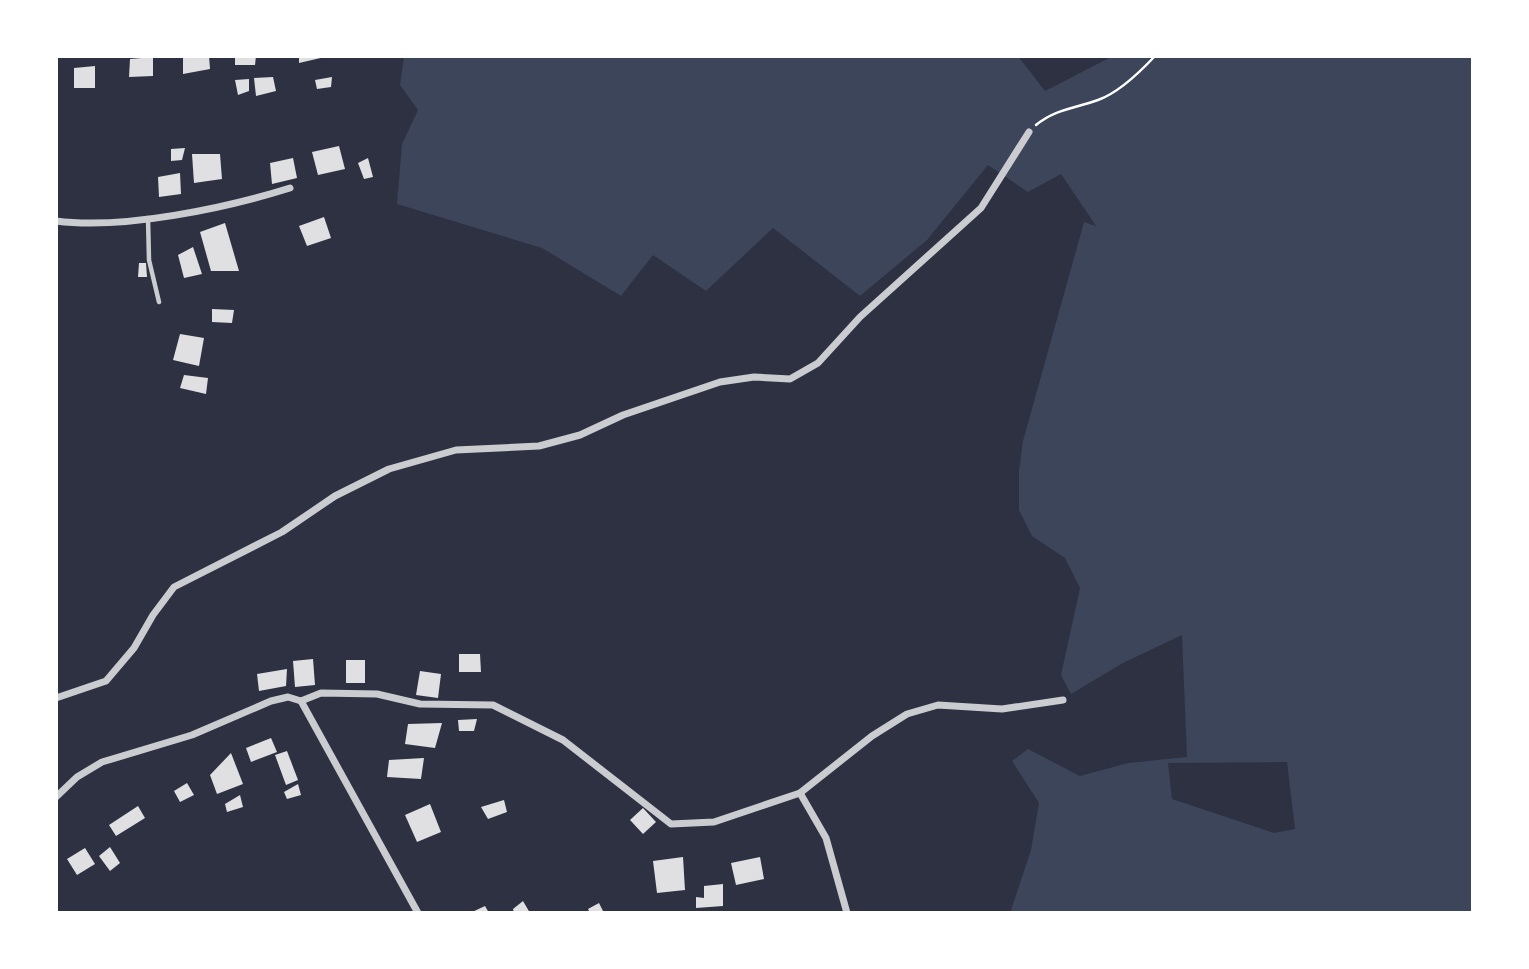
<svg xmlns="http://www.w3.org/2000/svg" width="1529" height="969" viewBox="0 0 1529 969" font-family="Helvetica,sans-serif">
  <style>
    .green { fill: #3c4559; fill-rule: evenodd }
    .building { fill: #e0e0e3 }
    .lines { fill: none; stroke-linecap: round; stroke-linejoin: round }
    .path { stroke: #fff; stroke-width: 2.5 }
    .service { stroke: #caccd0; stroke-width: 4.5 }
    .minor { stroke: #caccd0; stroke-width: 7 }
  </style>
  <rect width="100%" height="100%" fill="#2d3142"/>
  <path class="green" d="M 404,56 L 1018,56 L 1045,91 L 1113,56 L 1473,56 L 1473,913 L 1010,913 L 1031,850 L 1039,803 L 1012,761 L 1028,749 L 1080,776 L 1128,763 L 1187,757 L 1182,635 L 1123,663 L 1071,694 L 1061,675 L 1080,588 L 1065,558 L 1032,536 L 1019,510 L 1019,471 L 1023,441 L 1084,222 L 1096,226 L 1061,174 L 1028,192 L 988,165 L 927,240 L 860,296 L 773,228 L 706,291 L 653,255 L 621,296 L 542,248 L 397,204 L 402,144 L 418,110 L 400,85 ZM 1287,762 L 1295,829 L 1274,833 L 1172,799 L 1168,763 Z"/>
  <g class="building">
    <polygon points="183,56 209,56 210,69 183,74"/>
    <polygon points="235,56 256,56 255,65 235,65"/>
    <polygon points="299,56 325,56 325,57 299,63"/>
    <polygon points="153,57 153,76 129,77 130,59"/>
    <polygon points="95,66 95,88 74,88 74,68"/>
    <polygon points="273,77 276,91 256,96 254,78"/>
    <polygon points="332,77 331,87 317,89 315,80"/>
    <polygon points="249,79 249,91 238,95 235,80"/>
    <polygon points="339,146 345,169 318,175 312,152"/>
    <polygon points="185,148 182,160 171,161 171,149"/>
    <polygon points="192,154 220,154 222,179 194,183"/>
    <polygon points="293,158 297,178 272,184 270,163"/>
    <polygon points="368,158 373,177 364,179 358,163"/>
    <polygon points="180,173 181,194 159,197 158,177"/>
    <polygon points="324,217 331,238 307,246 299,226"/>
    <polygon points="225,223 239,271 211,271 200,232"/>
    <polygon points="193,247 202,274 184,278 178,255"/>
    <polygon points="139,263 146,263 147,277 138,277"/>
    <polygon points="212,309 234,310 232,323 212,322"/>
    <polygon points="180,334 204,338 199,366 173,360"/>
    <polygon points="184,375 208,378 206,394 180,388"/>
    <polygon points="459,654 480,654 481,672 459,672"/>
    <polygon points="313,659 315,685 295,687 293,661"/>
    <rect x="346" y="660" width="19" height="23"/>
    <polygon points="287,669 286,686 259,691 257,674"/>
    <polygon points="420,671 441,674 438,698 416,695"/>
    <polygon points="477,719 474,731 459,731 458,720"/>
    <polygon points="442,723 435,748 405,744 408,724"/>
    <polygon points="271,738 277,752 251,762 246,748"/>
    <polygon points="287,751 298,780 286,785 275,755"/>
    <polygon points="231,753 243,784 217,794 210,775"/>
    <polygon points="424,758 421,779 387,777 389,760"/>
    <polygon points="187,783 194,795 180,802 174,791"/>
    <polygon points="298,784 301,795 287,799 284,792"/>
    <polygon points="240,795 243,807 227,812 225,804"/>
    <polygon points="504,800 507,812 488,819 481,807"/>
    <polygon points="430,804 441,832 417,842 405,815"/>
    <polygon points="138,806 145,818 116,836 109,825"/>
    <polygon points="643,808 656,822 643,834 630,820"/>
    <polygon points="110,847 120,863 110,871 99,856"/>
    <polygon points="85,848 95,864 77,875 67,859"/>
    <polygon points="683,857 685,890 657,893 653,861"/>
    <polygon points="760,857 764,879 736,885 731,863"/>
    <polygon points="723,884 723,906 696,908 696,897 704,898 704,886"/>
    <polygon points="523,901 530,913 514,913 513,909"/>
    <polygon points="599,903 604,913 590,913 588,909"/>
    <polygon points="485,906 489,913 470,913"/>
  </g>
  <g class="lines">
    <path class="path" d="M 1036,125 C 1055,109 1076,108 1098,100 C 1118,93 1140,72 1155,56"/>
    <polyline class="service" points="148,218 149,260 159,302"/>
    <g class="minor">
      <path d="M 56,221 C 123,230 226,208 290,188"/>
      <polyline points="56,698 106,681 134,648 153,615 174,587 282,532 335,496 389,469 456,450 539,446 580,435 623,415 720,382 754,377 790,379 818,363 860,317 981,208 1029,132"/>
      <polyline points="301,701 418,913"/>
      <polyline points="800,793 872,736 907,714 938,705 1002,709 1063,700"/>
      <polyline points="56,797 77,777 102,762 192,735 271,701 288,697 301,701 321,693 377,694 420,704 493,705 563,740 671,824 714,822 800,793 826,838 847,913"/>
    </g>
  </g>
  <rect width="1529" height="969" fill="none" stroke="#ffffff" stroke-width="116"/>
</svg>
